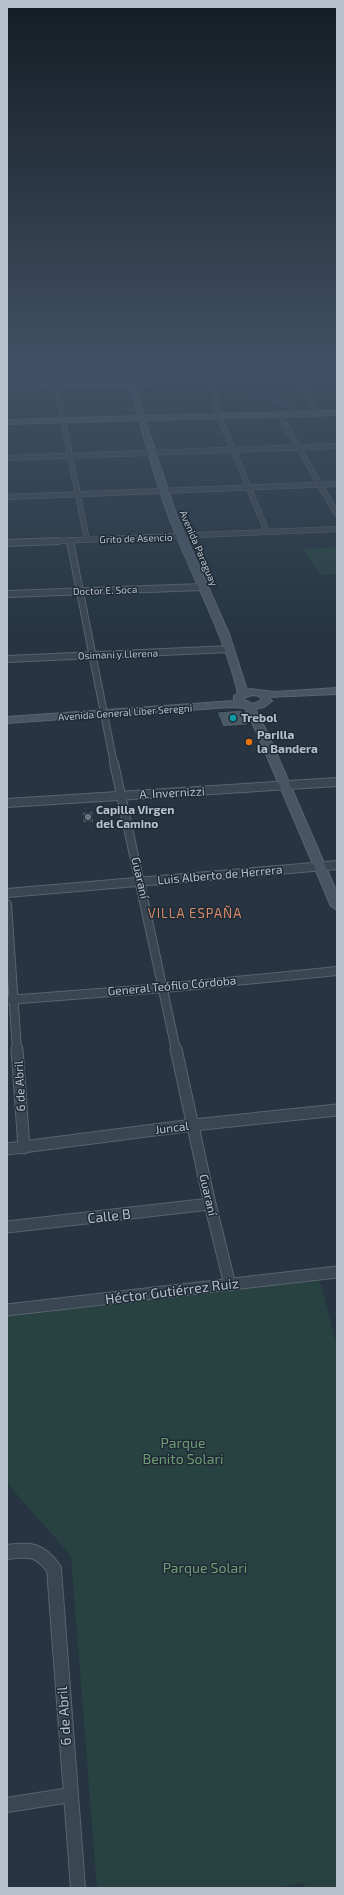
<svg xmlns="http://www.w3.org/2000/svg" width="344" height="1895" viewBox="0 0 344 1895" font-family="'Exo 2',sans-serif">
  <style>
    .green { fill: #284242 }
    .lines { fill: none; stroke-linecap: round; stroke-linejoin: round }
    .stream { stroke: #395368; stroke-width: 1.5 }
    .building { fill: #4a5b67; stroke: #212d38 }
    .street-far4-casing { stroke: #58646e; stroke-width: 6 }
    .street-far3-casing { stroke: #58646e; stroke-width: 8 }
    .street-far2-casing { stroke: #58646e; stroke-width: 10 }
    .street-far1-casing { stroke: #58646e; stroke-width: 13 }
    .street-casing { stroke: #58646e; stroke-width: 16 }
    .secondary-casing { stroke: #58646e; stroke-width: 2 }
    .street-far4 { stroke: #3a4651; stroke-width: 5 }
    .street-far3 { stroke: #3a4651; stroke-width: 6 }
    .street-far2 { stroke: #3a4651; stroke-width: 8 }
    .street-far1 { stroke: #3a4651; stroke-width: 11 }
    .street { stroke: #3a4651; stroke-width: 14 }
    .secondary { fill: #485664; fill-rule: evenodd }
    .culture-dot { fill: #0f9aa8; stroke: #1f2b36; stroke-width: 1.5 }
    .food-dot { fill: #e8710a; stroke: #1f2b36; stroke-width: 1.5 }
    .worship-dot { fill: #6b7280; stroke: #1f2b36; stroke-width: 1.5 }
    .labels { text-anchor: middle; stroke-width: 3; stroke-linejoin: round; paint-order: stroke }
    .far-street-label { font-size: 10px; fill: #b7c1cb; stroke: #1f2b36 }
    .poi-label { font-size: 12px; font-weight: bold; fill: #b7c1cb; stroke: #1f2b36; text-anchor: start }
    .street-label { font-size: 12px; fill: #b7c1cb; stroke: #1f2b36 }
    .neighbourhood-label { font-size: 13px; letter-spacing: 1px; fill: #d68967; stroke: #1f2b36 }
    .near-street-label { font-size: 14px; fill: #b7c1cb; stroke: #1f2b36 }
    .near-park-label { font-size: 14px; fill: #6e9c73; stroke: #1f2b36 }
  </style>
  <rect width="100%" height="100%" fill="#263541"/>
  <g class="green">
    <polygon points="337,547 337,574 320,575 303,549"/>
    <polygon points="319,1279 337,1345 337,1888 305,1888 304,1883 274,1888 97,1888 71,1556 7,1483 7,1316"/>
  </g>
  <g class="lines">
    <g class="stream">
      <polyline points="240,386 295,409 298,412"/>
      <polyline points="299,415 303,419"/>
    </g>
  </g>
  <g class="building">
    <polygon points="241,710 248,725 223,727 217,712"/>
    <polygon points="93,811 94,822 83,823 82,812"/>
  </g>
  <g class="lines">
    <g class="street-far4-casing">
      <g id="street-far4">
        <polyline points="53,370 87,540"/>
        <polyline points="208,370 212,381 219,416 267,532"/>
        <polyline points="292,370 316,413"/>
        <polyline points="7,387 337,377"/>
        <polyline points="279,414 337,514"/>
        <polyline points="7,458 337,446"/>
        <polyline points="7,497 337,484"/>
        <polyline points="35,542 337,529"/>
      </g>
    </g>
    <g class="street-far3-casing">
      <g id="street-far3">
        <polyline points="70,541 114,764"/>
        <polyline points="7,543 58,541"/>
        <polyline points="7,594 203,587"/>
        <polyline points="7,659 230,649"/>
      </g>
    </g>
    <g class="street-far2-casing">
      <g id="street-far2">
        <polyline points="114,763 176,1050"/>
        <polyline points="7,803 337,782"/>
        <polyline points="7,893 337,865"/>
        <polyline points="7,904 17,1050"/>
        <polyline points="7,1000 164,988 337,971"/>
      </g>
    </g>
    <g class="street-far1-casing">
      <g id="street-far1">
        <polyline points="17,1049 24,1148"/>
        <polyline points="176,1049 210,1204 230,1285"/>
        <polyline points="7,1149 193,1125 337,1110"/>
        <polyline points="7,1227 210,1204"/>
        <polyline points="7,1310 337,1272"/>
      </g>
    </g>
    <g class="street-casing">
      <g id="street">
        <path d="M 7,1552 C 30,1549 40,1549 54,1569 L 78,1888"/>
        <polyline points="7,1805 70,1795"/>
      </g>
    </g>
    <g class="secondary-casing">
      <path id="secondary" d="M 125,370 L 131,370 L 144,416 L 337,411 L 337,415 L 145,420 L 177,517 L 229,634 L 247,690 L 251,689 L 274,692 L 337,688 L 337,694 L 269,697 L 272,701 L 264,707 L 255,709 L 268,734 L 337,893 L 337,910 L 331,906 L 258,735 L 245,708 L 231,707 L 7,723 L 7,717 L 234,701 L 234,696 L 238,693 C 225,638 198,589 177,537 C 161,499 150,460 139,420 L 7,424 L 7,420 L 138,416 ZM 252,695 L 259,696 L 262,700 L 253,704 L 244,700 L 244,698 Z"/>
    </g>
    <use href="#street-far4" class="street-far4"/>
    <use href="#street-far3" class="street-far3"/>
    <use href="#street-far2" class="street-far2"/>
    <use href="#street-far1" class="street-far1"/>
    <use href="#street" class="street"/>
    <use href="#secondary" class="secondary"/>
  </g>
  <linearGradient id="sky" x2="0" y2="1"><stop stop-color="#151d24"/><stop offset="0.58" stop-color="#415165"/><stop offset="1" stop-color="#415165" stop-opacity="0"/></linearGradient>
  <rect width="344" height="635" fill="url(#sky)"/>
  <circle class="culture-dot" cx="233" cy="718" r="4"/>
  <circle class="food-dot" cx="249" cy="742" r="4"/>
  <circle class="worship-dot" cx="88" cy="817" r="4"/>
  <g class="labels">
    <g class="far-street-label">
      <text transform="translate(136 538) rotate(-2)" y="4">Grito de Asencio</text>
      <text transform="translate(199 548) rotate(67)" y="4">Avenida Paraguay</text>
      <text transform="translate(105 590) rotate(-2)" y="4">Doctor E. Soca</text>
      <text transform="translate(118 654) rotate(-2)" y="4">Osimani y Llerena</text>
      <text transform="translate(125 712) rotate(-4)" y="4">Avenida General Líber Seregni</text>
    </g>
    <g class="poi-label">
      <text x="241" y="722">Trebol</text>
      <text x="257" y="739">Parilla<tspan x="257" dy="14">la Bandera</tspan></text>
      <text x="96" y="814">Capilla Virgen<tspan x="96" dy="14">del Camino</tspan></text>
    </g>
    <g class="street-label">
      <text transform="translate(172 793) rotate(-3)" y="4">A. Invernizzi</text>
      <text transform="translate(220 875) rotate(-5)" y="4">Luis Alberto de Herrera</text>
      <text transform="translate(140 878) rotate(77)" y="4">Guaraní</text>
      <text transform="translate(172 986) rotate(-5)" y="4">General Teófilo Córdoba</text>
      <text transform="translate(20 1086) rotate(-93)" y="4">6 de Abril</text>
      <text transform="translate(172 1128) rotate(-7)" y="4">Juncal</text>
      <text transform="translate(208 1195) rotate(77)" y="4">Guaraní</text>
    </g>
    <g class="neighbourhood-label">
      <text x="195" y="918">VILLA ESPAÑA</text>
    </g>
    <g class="near-street-label">
      <text transform="translate(109 1216) rotate(-6)" y="5">Calle B</text>
      <text transform="translate(172 1291) rotate(-7)" y="5">Héctor Gutiérrez Ruiz</text>
      <text transform="translate(64 1716) rotate(-94)" y="5">6 de Abril</text>
    </g>
    <g class="near-park-label">
      <text x="183" y="1448">Parque<tspan x="183" dy="16">Benito Solari</tspan></text>
      <text x="205" y="1573">Parque Solari</text>
    </g>
  </g>
  <rect width="344" height="1895" fill="none" stroke="#b7c1cb" stroke-width="16"/>
</svg>
